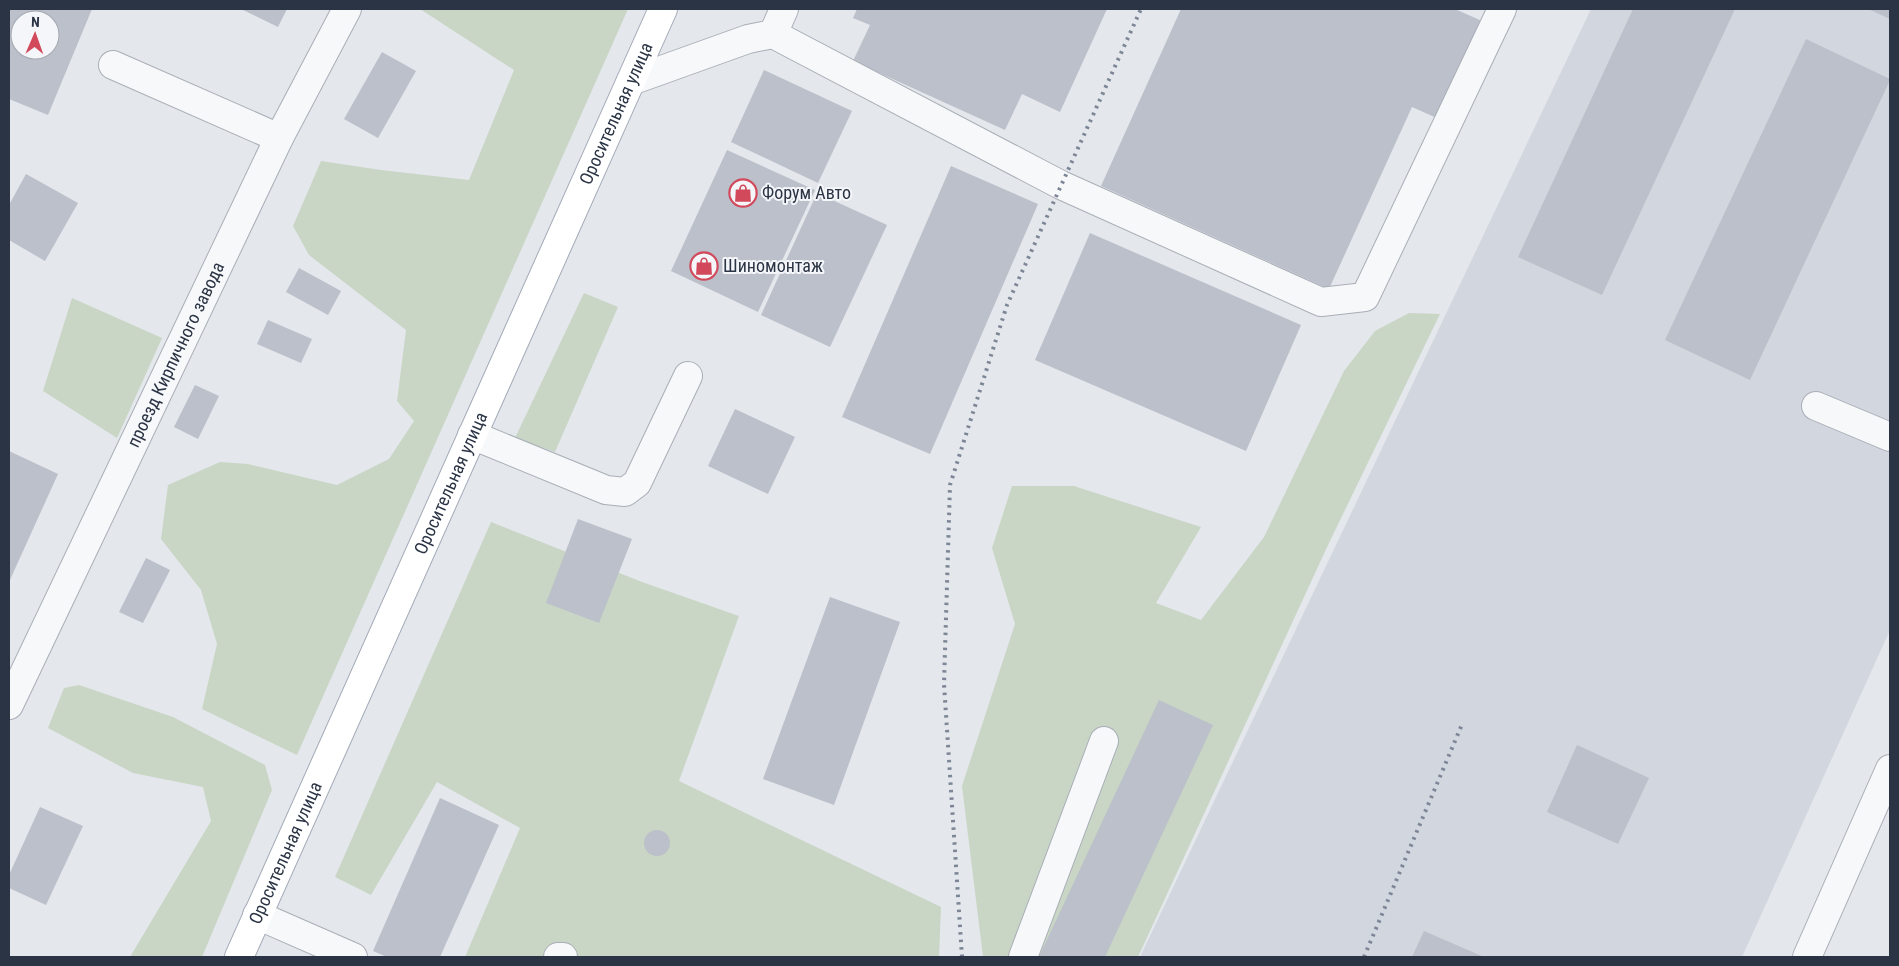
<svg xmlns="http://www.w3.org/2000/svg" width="1899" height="966" viewBox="0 0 1899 966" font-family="'Roboto Condensed',sans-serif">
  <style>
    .built { fill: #d2d6de }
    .green { fill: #c9d6c5 }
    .building { fill: #bbc0ca; fill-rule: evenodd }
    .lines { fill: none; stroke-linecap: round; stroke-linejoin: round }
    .minor-casing { stroke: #a9aeb7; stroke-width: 30 }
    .major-casing { stroke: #a3abb8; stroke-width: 30 }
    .minor { stroke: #f7f8fa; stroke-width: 28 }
    .major { stroke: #fff; stroke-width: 28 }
    .rail { stroke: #7d8696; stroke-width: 4; stroke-dasharray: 2.5 5; stroke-linecap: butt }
    .labels { text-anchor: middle; stroke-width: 4; stroke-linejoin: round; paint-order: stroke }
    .street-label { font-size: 18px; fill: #2b3445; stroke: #f4f6f9 }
    .poi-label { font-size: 18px; fill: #2b3445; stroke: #f4f6f9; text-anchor: start }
  </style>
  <rect width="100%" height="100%" fill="#e4e7ec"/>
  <polygon class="built" points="1591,9 1890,9 1890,630 1742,957 1140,957"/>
  <g class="green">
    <polygon points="420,9 628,9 297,755 202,709 217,644 201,590 161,539 168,485 220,462 248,464 337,485 389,459 414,421 397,401 406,330 309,255 293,226 321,161 381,170 469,180 514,70"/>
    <polygon points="584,293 618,307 555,452 515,438"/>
    <polygon points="72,298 162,338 117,438 43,391"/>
    <polygon points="1409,313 1440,314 1328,545 1138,957 983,957 962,786 1015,624 992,548 1012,486 1074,486 1201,527 1156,603 1201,620 1264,537 1344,371 1375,331"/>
    <polygon points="491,522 642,582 739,616 679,781 941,907 939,957 465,957 520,828 437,782 371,895 335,877"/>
    <polygon points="79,685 173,717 265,765 272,790 202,957 130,957 211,821 203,787 133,773 48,728 64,688"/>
  </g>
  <g class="building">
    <path d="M 9,9 L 92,9 L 48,115 L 9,99 ZM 20,20 L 50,20 L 50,50 L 20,50 Z"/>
    <polygon points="243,9 287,9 278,27 243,10"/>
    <polygon points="857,9 1107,9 1060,112 1022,94 1005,130 853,61 870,25 853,18"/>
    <polygon points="1181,9 1455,9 1482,21 1439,119 1412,107 1329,289 1101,186"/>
    <polygon points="1633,9 1735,9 1602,295 1518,257"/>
    <polygon points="1868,9 1890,9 1890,19"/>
    <polygon points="1806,39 1890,79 1890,80 1750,380 1665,340"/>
    <polygon points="382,52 416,71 378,138 344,119"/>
    <polygon points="764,70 852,111 818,183 731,142"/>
    <polygon points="727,150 815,190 758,312 671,271"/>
    <polygon points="951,166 1038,204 930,454 842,417"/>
    <polygon points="26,174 78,203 45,261 9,240 9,205"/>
    <polygon points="817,193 887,225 830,347 761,315"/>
    <polygon points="1090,233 1301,325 1246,451 1035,360"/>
    <polygon points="299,268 341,291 328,315 286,292"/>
    <polygon points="268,320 312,339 301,363 257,344"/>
    <polygon points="195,385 219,396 198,439 174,427"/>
    <polygon points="735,409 795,437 768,494 708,466"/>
    <polygon points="9,451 58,474 9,582"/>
    <polygon points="578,519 632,539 599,623 546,603"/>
    <polygon points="146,558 170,570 143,623 119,612"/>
    <polygon points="830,597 900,622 834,805 763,779"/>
    <polygon points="1159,700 1213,725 1105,957 1039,957"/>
    <polygon points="1577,745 1649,778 1618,844 1547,812"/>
    <polygon points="440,798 499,825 440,957 387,957 373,951"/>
    <polygon points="40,807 83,826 46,905 9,888 9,875"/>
    <circle cx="657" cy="843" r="13"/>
    <polygon points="1424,931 1484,957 1412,957"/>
  </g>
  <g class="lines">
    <g class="minor-casing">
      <g id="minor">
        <polyline points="773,34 784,9"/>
        <polyline points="113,65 279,138"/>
        <polyline points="631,81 748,39 773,34 1061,185 1321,302 1365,297 1502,9"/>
        <polyline points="1816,406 1890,437"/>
        <polyline points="472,435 606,490 625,492 637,483 688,376"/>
        <path id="s1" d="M 9,705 L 279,138 L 347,9"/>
        <polyline points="257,915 353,957"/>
        <polyline points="558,957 563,957"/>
        <polyline points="1023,957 1104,741"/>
        <polyline points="1807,957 1890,769"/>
      </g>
    </g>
    <g class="major-casing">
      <g id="major">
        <path id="s2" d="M 239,957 L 663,9"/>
      </g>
    </g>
    <use href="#minor" class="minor"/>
    <use href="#major" class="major"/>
    <g class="rail">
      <polyline points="962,957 944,684 950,485 1007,305 1141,9"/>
      <polyline points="1364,957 1463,722"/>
    </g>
  </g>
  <defs>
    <g id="shop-ring" transform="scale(1.4375)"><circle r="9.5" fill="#f4f6f9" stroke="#d1495b" stroke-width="1.5"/><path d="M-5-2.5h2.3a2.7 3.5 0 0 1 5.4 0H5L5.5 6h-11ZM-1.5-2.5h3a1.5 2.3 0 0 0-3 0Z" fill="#d1495b"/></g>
  </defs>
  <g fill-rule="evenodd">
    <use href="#shop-ring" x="743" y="193"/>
    <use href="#shop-ring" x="704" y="266"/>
  </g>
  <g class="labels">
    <g class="street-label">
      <text dy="6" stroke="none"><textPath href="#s2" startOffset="924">Оросительная улица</textPath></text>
      <text dy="6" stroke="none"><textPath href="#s1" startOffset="388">проезд Кирпичного завода</textPath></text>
      <text dy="6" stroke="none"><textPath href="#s2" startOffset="519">Оросительная улица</textPath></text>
      <text dy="6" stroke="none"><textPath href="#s2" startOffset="114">Оросительная улица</textPath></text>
    </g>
    <g class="poi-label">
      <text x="762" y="199">Форум Авто</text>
      <text x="723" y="272">Шиномонтаж</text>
    </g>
  </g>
  <rect width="1899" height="966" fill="none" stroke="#2b3445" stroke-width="20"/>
  <g transform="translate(35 35) rotate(2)"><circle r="24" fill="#f4f6f9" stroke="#a4a8b1"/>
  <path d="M0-4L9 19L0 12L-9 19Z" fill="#d1495b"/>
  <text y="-8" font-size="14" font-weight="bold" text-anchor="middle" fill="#2b3445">N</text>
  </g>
</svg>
